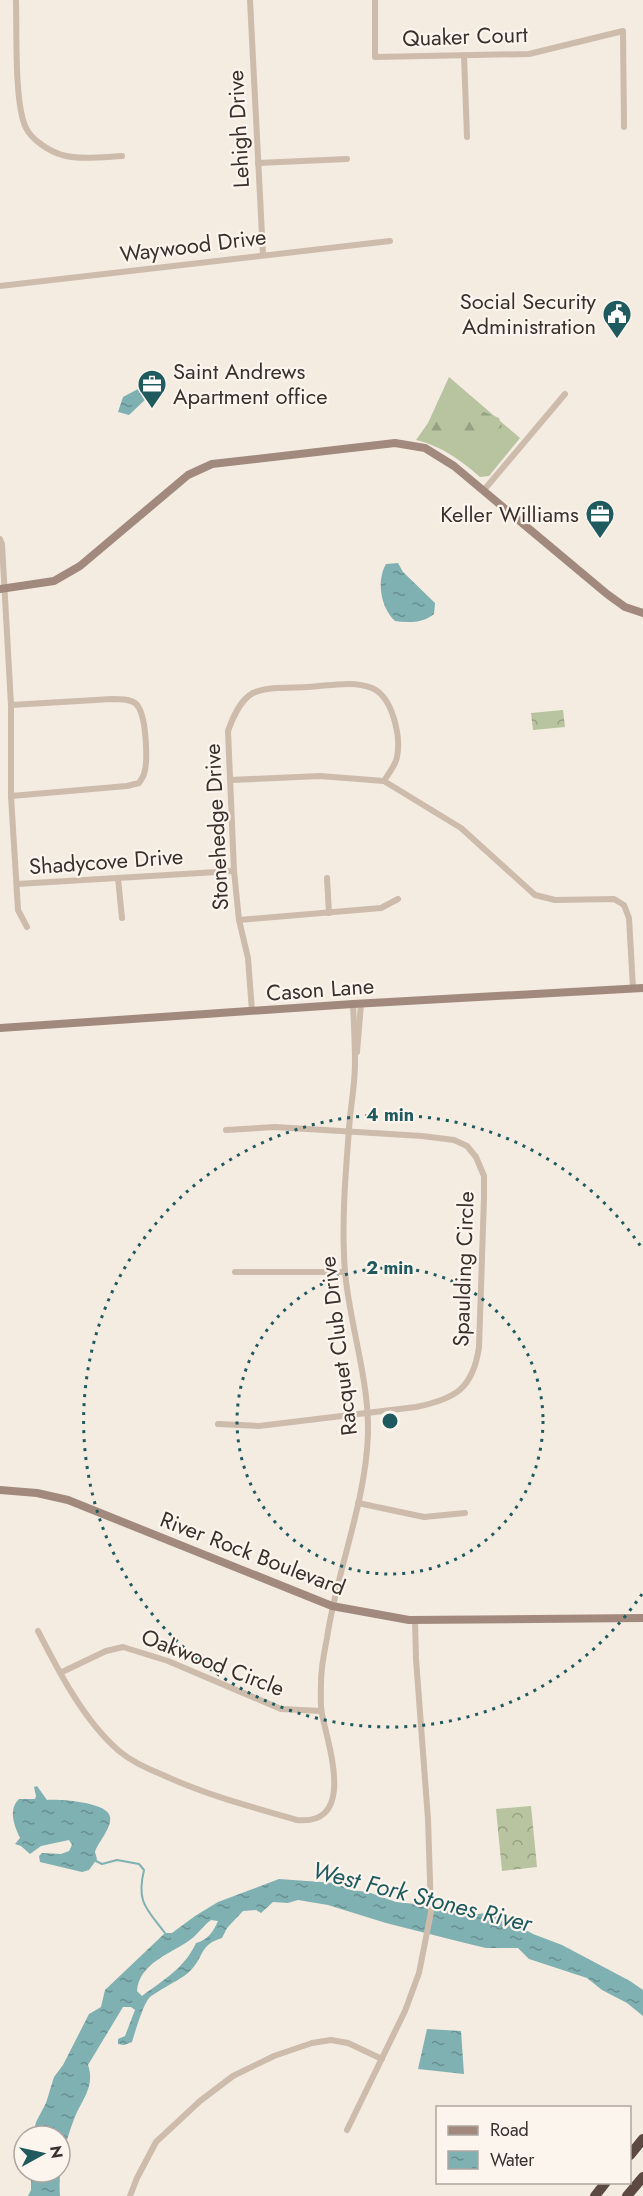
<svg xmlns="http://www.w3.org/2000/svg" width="643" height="2196" viewBox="0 0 643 2196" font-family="Jost,sans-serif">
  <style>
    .grass { fill: #b8c4a0 }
    .forest { fill: url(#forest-firs) }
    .park { fill: url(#park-crowns) }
    .water { fill: url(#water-ripples); fill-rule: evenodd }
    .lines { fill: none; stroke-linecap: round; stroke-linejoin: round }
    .stream { stroke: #7fb0b2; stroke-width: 2 }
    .street { stroke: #cdbbac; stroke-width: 6 }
    .secondary { stroke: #a18a7d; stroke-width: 8 }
    .highway { stroke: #5c4a42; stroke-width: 10 }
    .ring { fill: none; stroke: #1f5a5e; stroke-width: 3; stroke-dasharray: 3 6 }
    .labels { text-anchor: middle; stroke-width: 4.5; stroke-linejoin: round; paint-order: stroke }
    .street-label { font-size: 22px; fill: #3b302b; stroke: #fbf5ee }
    .poi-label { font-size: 22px; fill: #3b302b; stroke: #fbf5ee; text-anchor: end }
    .water-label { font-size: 24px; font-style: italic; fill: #1f5a5e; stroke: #fbf5ee }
    .centre { fill: #1f5a5e; stroke: #fbf5ee; stroke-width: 3 }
    .ring-label { font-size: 18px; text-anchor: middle; font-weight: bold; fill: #1f5a5e; stroke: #fbf5ee; stroke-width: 4.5; stroke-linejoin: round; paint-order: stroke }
  </style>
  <defs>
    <pattern id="forest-firs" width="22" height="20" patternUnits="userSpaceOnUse" patternTransform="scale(1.5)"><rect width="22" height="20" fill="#b8c4a0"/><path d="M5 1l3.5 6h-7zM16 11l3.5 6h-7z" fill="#97a083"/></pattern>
    <pattern id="park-crowns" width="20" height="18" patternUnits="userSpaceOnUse" patternTransform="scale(1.5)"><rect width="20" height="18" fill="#b8c4a0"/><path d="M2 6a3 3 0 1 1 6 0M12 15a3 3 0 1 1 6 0" fill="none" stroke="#97a083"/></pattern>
    <pattern id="water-ripples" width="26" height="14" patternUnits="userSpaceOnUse" patternTransform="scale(1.5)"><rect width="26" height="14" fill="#7fb0b2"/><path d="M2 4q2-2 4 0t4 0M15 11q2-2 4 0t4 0" fill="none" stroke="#699091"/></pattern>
  </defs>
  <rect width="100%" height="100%" fill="#f4ebe1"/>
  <path class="grass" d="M 449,377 L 520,438 L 489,476 L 480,477 C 461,460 441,446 416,440 L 428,423 Z"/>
  <path class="forest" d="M 484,412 L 499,418 L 502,427 C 482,440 454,440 432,433 L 431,428 L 436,419 L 461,418 Z"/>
  <g class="park">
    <polygon points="563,710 565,727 533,730 531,713"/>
    <polygon points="531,1806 537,1867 502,1871 496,1809"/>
  </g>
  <g class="water">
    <polygon points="138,389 149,396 129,415 118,412 123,397"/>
    <path d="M 398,563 L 403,572 L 435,603 L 434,614 C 424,623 408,623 395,621 C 381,608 376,581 386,564 Z"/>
    <path d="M 37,1786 L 47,1800 C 59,1799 108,1802 110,1817 C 112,1828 98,1842 95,1852 L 97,1859 L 89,1870 L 82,1872 L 40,1862 L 39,1856 L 42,1853 L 61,1854 L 69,1851 L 72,1845 L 69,1840 L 41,1846 L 30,1854 L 21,1846 L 15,1844 L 20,1838 C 14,1825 8,1810 19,1799 L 35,1799 L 36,1796 L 34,1787 Z"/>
    <path d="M 279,1879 L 335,1883 L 351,1890 L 368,1892 L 396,1902 L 415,1904 L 472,1915 L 485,1913 L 502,1917 L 533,1934 L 562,1945 L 630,1981 L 643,1990 L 643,2016 L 627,2003 L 602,1990 L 587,1978 L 529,1959 L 518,1948 L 486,1948 L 461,1942 L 386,1923 L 328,1905 L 298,1900 L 288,1903 L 273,1902 L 261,1913 L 256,1910 L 243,1911 L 227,1928 L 222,1938 C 198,1945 205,1958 188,1973 C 178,1981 155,1992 149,1998 C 143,2005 135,2032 132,2042 L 124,2045 L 118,2044 L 118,2039 L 125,2036 L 135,2010 L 131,2007 L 123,2007 L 88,2065 C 96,2088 80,2101 73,2122 C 64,2146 58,2171 60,2196 L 28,2196 L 31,2190 L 31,2172 L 60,2172 L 60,2136 L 33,2136 L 36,2122 L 46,2103 L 54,2077 L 63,2065 L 89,2014 L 101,2007 L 105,1990 L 165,1933 L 172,1933 L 195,1916 L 218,1902 ZM 211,1920 L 218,1921 C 213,1932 208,1940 196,1943 C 184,1969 163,1980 142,1996 L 137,1991 C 139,1963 172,1953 190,1940 C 198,1934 203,1926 211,1920 Z"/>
    <polygon points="427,2029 461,2031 464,2074 418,2069"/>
  </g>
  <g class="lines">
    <path class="stream" d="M 96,1861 L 102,1864 L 117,1860 L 139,1864 L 144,1870 C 136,1903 147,1909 165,1933"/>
    <g class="street">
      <path d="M 16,0 C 17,30 14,104 26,128 C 32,140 49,151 62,155 C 81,160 103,157 122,156"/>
      <polyline points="250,0 263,255"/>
      <polyline points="375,0 375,57 529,54 623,31 624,127"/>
      <polyline points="464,55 467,137"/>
      <polyline points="258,163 347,159"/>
      <polyline points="0,286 390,241"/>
      <polyline points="484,490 565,394"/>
      <polyline points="0,539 2,544 11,705 11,796 18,910 27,927"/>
      <path d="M 11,705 L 112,699 C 120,699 129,699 135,703 C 147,712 148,762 144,774 C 143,777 141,780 139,783 L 127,786 L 11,796"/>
      <polyline points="231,780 320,776 384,781 461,828 535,895 555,900 614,899 624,905 629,918 633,988"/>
      <polyline points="118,878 122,918"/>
      <polyline points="327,878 329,913"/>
      <polyline points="17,884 234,871"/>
      <polyline points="239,920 381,908 398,899"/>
      <path d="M 252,1011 L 248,958 L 239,920 L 234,871 L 228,731 C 233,717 240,700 253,693 C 269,686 292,688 308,687 C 328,686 353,680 372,688 C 393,697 401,737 397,757 C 396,765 388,774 384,781"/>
      <polyline points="357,1052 361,1004"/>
      <polyline points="235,1272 345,1272"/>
      <path d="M 218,1424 L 259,1426 L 416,1407 C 455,1399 473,1389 479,1347 L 484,1198 L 484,1176 L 476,1157 L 467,1146 L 454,1140 L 422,1136 L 275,1127 L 226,1130"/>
      <polyline points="358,1503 424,1517 465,1513"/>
      <path d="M 38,1631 C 59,1672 84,1721 119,1751 C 132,1762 148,1769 163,1775 C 206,1795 252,1807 297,1820 C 357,1826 328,1745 322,1714 C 320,1704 321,1693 321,1683 C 321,1667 324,1653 327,1638 C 337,1569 366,1503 368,1433 C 369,1379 350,1326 345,1272 C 341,1221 346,1168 350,1117 C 352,1099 355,1081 355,1063 C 355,1044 354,1024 353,1004"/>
      <polyline points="62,1672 106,1651 123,1647 168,1661 281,1709 321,1711"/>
      <polyline points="347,2130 405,2011 419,1973 431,1912 428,1819 416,1659 415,1620"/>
      <polyline points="130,2196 137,2178 156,2142 200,2101 233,2076 274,2056 312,2043 331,2040 348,2043 382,2059"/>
    </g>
    <g class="secondary">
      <polyline points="0,589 54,581 80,566 188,475 212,464 395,443 425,448 454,466 607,594 625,607 643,613"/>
      <polyline points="0,1028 353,1004 643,988"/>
      <polyline points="0,1490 37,1493 68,1500 332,1606 409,1620 643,1618"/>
    </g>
    <g class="highway">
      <polyline points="630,2155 643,2139"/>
      <polyline points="595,2196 606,2182"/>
      <polyline points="627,2196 643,2177"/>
    </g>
  </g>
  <g class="ring">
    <circle cx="390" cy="1421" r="153"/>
    <path d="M642 1594A306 306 0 1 1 642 1248"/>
  </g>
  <defs>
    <g id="civic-pin" transform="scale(1.5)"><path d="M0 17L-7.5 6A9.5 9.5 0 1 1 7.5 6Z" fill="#1f5a5e" stroke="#fbf5ee"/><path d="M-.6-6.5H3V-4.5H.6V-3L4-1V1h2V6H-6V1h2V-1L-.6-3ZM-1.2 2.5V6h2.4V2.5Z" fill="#fff"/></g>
    <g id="office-pin" transform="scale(1.5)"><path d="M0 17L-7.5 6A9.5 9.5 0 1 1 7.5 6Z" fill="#1f5a5e" stroke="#fbf5ee"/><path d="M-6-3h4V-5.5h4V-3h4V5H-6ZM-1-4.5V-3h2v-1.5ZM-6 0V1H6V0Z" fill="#fff"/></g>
  </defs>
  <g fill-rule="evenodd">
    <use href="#civic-pin" x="617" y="314"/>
    <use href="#office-pin" x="152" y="384"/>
    <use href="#office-pin" x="600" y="514"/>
  </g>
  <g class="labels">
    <g class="street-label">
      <text transform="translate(465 36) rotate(-2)" y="8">Quaker Court</text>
      <text transform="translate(238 129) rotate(-93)" y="8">Lehigh Drive</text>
      <text transform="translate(193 245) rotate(-7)" y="8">Waywood Drive</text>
      <text transform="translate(216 827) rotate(-93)" y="8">Stonehedge Drive</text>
      <text transform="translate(106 861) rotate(-4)" y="8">Shadycove Drive</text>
      <text transform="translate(320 989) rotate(-4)" y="8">Cason Lane</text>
      <text transform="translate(463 1269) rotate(-88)" y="8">Spaulding Circle</text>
      <text transform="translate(338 1346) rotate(-97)" y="8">Racquet Club Drive</text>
      <text transform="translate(253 1553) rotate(21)" y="8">River Rock Boulevard</text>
      <text transform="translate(213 1662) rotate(21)" y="8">Oakwood Circle</text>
    </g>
    <g class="poi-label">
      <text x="596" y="309">Social Security<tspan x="596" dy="25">Administration</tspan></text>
      <text x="173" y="379" text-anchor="start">Saint Andrews<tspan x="173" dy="25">Apartment office</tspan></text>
      <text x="579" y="522">Keller Williams</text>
    </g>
    <g class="water-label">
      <text transform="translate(422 1897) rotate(14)" y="8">West Fork Stones River</text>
    </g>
  </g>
  <circle cx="390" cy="1421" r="9" class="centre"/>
  <g class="ring-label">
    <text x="390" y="1121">4 min</text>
    <text x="390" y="1274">2 min</text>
  </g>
  <rect x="436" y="2106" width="195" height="78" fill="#fbf5ee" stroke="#aea6a0" stroke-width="1.5"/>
  <rect x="448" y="2126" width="30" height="9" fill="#a18a7d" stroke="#aea6a0" stroke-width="1.5"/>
  <text x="490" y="2136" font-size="18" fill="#3b302b">Road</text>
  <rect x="448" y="2151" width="30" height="18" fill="url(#water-ripples)" stroke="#aea6a0" stroke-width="1.5"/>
  <text x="490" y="2166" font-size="18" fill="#3b302b">Water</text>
  <g transform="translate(42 2154) rotate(82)"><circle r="28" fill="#fbf5ee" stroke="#aea6a0" stroke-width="1.5"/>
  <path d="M0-4.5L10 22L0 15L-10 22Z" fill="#1f5a5e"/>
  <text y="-9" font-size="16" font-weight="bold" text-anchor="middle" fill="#3b302b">N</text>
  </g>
</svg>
